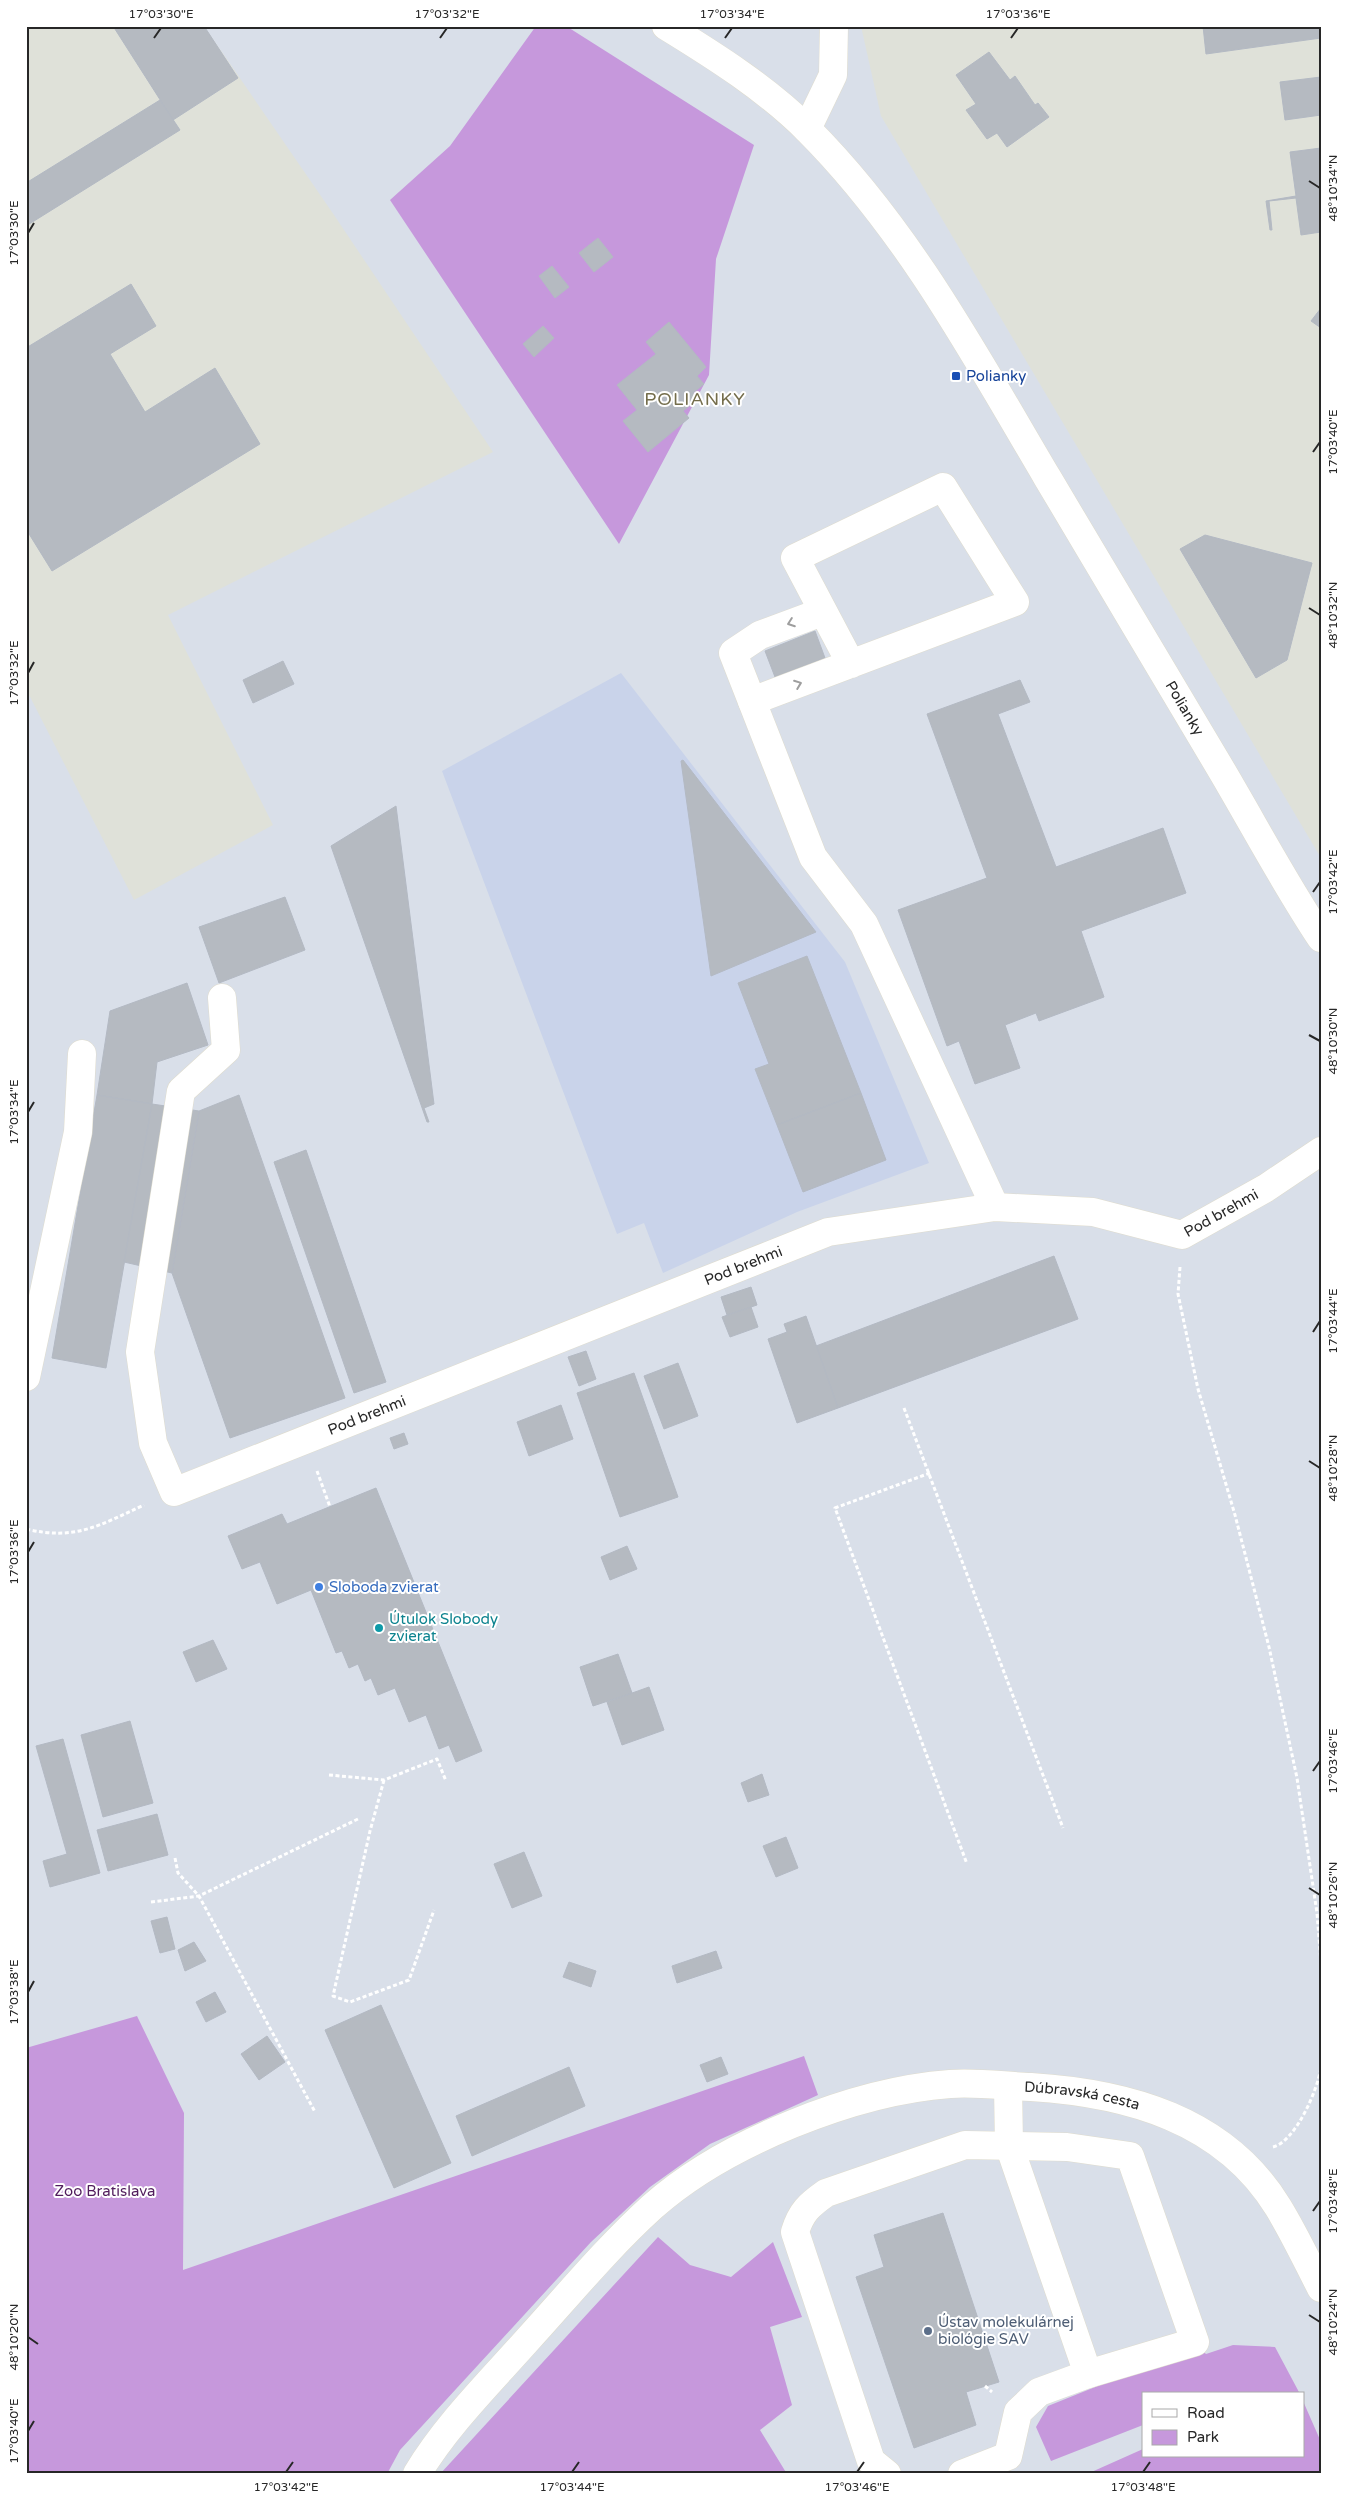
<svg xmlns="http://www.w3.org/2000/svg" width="1347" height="2500" viewBox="0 0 1347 2500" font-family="'Varela Round',sans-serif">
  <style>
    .industrial { fill: #dfe1d9 }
    .education { fill: #c9d3ea }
    .green { fill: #c698dc }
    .building { fill: #b5bac1; stroke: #b3b9c3 }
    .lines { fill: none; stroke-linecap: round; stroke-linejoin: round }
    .minor-casing { stroke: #dfdcce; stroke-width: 29 }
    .path { stroke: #fff; stroke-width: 3; stroke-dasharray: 4 2.5; stroke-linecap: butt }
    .minor { stroke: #fff; stroke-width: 28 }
    .oneway { stroke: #9e9e9e }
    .ticks { fill: none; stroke: #272727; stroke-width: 2 }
    .transit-dot { fill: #1a4fb4; stroke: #fff; stroke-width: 2 }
    .shop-dot { fill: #3f7fe0; stroke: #fff; stroke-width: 2 }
    .culture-dot { fill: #0f9aa8; stroke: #fff; stroke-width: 2 }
    .service-dot { fill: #5c6f8a; stroke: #fff; stroke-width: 2 }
    .labels { text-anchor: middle; stroke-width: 4; stroke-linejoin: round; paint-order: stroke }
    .transit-label { font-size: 15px; fill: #164399; stroke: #fff; text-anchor: start }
    .street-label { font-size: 15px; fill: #272727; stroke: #fff }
    .shop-label { font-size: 15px; fill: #366cbe; stroke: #fff; text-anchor: start }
    .culture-label { font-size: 15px; fill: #0d838f; stroke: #fff; text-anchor: start }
    .park-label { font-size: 15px; fill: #511d5d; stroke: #fff }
    .service-label { font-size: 15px; fill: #4e5e75; stroke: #fff; text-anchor: start }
    .quarter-label { font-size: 18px; letter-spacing: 1px; fill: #746d4b; stroke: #fff }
    .neatline { fill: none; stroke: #272727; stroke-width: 2 }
    .ticks-label { font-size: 12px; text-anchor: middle; fill: #272727 }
  </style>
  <rect width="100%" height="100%" fill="#d9dfe9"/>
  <g class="industrial">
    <polygon points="26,26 204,26 334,215 493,452 168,615 273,825 134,900 26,689"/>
    <polygon points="861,26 1321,26 1321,858 881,116"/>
  </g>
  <polygon class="education" points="621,673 845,962 929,1163 797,1212 663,1273 644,1223 617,1234 442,771"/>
  <g class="green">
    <polygon points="536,26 566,26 754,145 716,259 709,375 619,544 390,200 450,146"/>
    <polygon points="137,2016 184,2113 183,2270 804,2056 818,2095 710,2144 650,2187 591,2242 400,2450 387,2474 26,2474 26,2048"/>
    <polygon points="658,2237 690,2265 731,2277 773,2242 802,2317 770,2327 792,2405 760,2430 787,2474 440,2474"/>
    <polygon points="1233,2345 1275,2347 1300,2394 1143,2394 1143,2425 1051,2461 1036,2427 1048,2406 1197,2346 1206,2354"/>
    <polygon points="1303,2401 1321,2442 1321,2474 1087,2474 1143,2449 1143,2456 1303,2456"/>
  </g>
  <g class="building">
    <polygon points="113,26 204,26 238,78 173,120"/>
    <polygon points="1203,26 1321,26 1321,38 1206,54"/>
    <polygon points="989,52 1010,80 1015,76 1035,105 1038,103 1049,117 1007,147 997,133 987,139 966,110 976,104 956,75"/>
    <polygon points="1321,77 1321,115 1285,120 1280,82"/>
    <polygon points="160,100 180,130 26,226 26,183"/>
    <polygon points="1321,148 1321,232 1301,235 1296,198 1269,201 1272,230 1270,230 1266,201 1296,196 1290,152"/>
    <polygon points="598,238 613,257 594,272 579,253"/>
    <polygon points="552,266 569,287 555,298 539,276"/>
    <polygon points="131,284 156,326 110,354 145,412 215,368 260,444 52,571 26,529 26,348"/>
    <polygon points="1321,308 1321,328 1311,321"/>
    <polygon points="669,322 706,367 697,376 704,384 693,393 698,399 683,411 689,418 648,452 623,421 637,410 617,385 656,354 646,342"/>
    <polygon points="543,326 554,338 534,357 523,344"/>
    <polygon points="1205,535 1312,563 1287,660 1256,678 1180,549"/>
    <polygon points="815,631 825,658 775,677 765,651"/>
    <polygon points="283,661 294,684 253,703 243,680"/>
    <polygon points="1020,680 1030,702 998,714 1056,867 1163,828 1186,893 1081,931 1104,997 1039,1021 1036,1013 1005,1025 1020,1068 975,1084 959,1041 947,1046 898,910 987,878 927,714"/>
    <polygon points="683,760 816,932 711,976 681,761"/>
    <polygon points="396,806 434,1104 424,1108 429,1122 427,1122 331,846"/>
    <polygon points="285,897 305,950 219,983 199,927"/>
    <polygon points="807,956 861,1093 777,1125 755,1069 769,1064 738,983"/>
    <polygon points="187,983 208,1045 157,1062 152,1104 97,1095 110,1011"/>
    <polygon points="861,1093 886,1160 803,1192 777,1125"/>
    <polygon points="97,1095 152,1104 106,1368 52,1358"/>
    <polygon points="239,1095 345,1398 230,1438 172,1273 199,1111"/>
    <polygon points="152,1104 199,1111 172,1273 124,1262"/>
    <polygon points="306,1150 386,1382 354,1393 274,1162"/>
    <polygon points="1054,1256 1078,1319 838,1408 816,1346"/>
    <polygon points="751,1287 757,1305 727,1315 721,1297"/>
    <polygon points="751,1307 758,1327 730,1337 722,1317"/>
    <polygon points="806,1316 838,1408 797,1423 768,1339 787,1332 784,1324"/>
    <polygon points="586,1351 596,1379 579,1386 568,1357"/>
    <polygon points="678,1363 698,1416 664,1429 644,1376"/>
    <polygon points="634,1373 678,1497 620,1517 577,1393"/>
    <polygon points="561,1405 573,1439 529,1456 517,1422"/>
    <polygon points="404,1433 408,1444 394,1449 390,1438"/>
    <polygon points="376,1488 482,1751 456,1762 449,1745 439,1749 426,1715 409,1722 395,1688 378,1695 371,1678 365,1681 358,1664 349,1668 342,1651 336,1653 311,1590 277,1604 260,1562 242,1569 228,1536 282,1514 287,1524"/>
    <polygon points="627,1546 637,1569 610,1580 601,1557"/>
    <polygon points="213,1640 227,1669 196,1682 183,1652"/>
    <polygon points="618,1654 632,1693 593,1706 580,1667"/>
    <polygon points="649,1687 664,1730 622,1745 607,1702"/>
    <polygon points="130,1721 153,1803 103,1817 81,1735"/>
    <polygon points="63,1739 100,1873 50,1887 43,1861 67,1854 36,1746"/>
    <polygon points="762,1774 769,1795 748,1802 741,1783"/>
    <polygon points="157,1814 168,1855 108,1871 97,1830"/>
    <polygon points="786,1837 798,1868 776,1877 763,1846"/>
    <polygon points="524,1852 542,1896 512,1908 494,1864"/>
    <polygon points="167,1917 175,1949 160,1953 151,1921"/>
    <polygon points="194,1942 206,1961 185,1971 178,1950"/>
    <polygon points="716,1951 722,1968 677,1983 672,1966"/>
    <polygon points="569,1962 596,1971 591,1987 563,1977"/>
    <polygon points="215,1992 226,2012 206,2022 196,2002"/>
    <polygon points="381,2005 451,2163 394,2188 325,2030"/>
    <polygon points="267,2036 285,2062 259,2080 241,2054"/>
    <polygon points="721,2057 728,2074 707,2082 700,2065"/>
    <polygon points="569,2067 585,2106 472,2156 456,2116"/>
    <polygon points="943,2213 999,2382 966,2392 976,2425 914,2448 856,2277 884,2267 874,2235"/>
  </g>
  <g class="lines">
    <g class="minor-casing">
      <g id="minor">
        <path id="s1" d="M 666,26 C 715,56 767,89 808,130 C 908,230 976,357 1047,477 C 1105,575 1164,673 1222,771 C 1255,827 1285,884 1321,938"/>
        <polyline points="807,129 833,75 834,26"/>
        <polyline points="822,612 760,635 733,653 813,857 864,924 995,1207"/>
        <polyline points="752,701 1015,602 943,487 795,558 851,664"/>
        <path id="s2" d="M 222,998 L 226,1050 L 181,1091 L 140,1352 L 153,1443 L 174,1492 L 828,1232 L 995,1207 L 1093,1212 L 1182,1235 L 1266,1188 L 1321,1151"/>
        <polyline points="26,1377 78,1132 82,1054"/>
        <polyline points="1008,2086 1009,2145 1088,2374"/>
        <path id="s3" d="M 417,2474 C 447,2424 492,2380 530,2337 C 570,2293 608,2247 652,2207 C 724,2143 854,2091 950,2084 C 977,2082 1004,2086 1031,2087 C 1127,2093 1224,2119 1278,2207 C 1294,2233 1307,2261 1321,2288"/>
        <path d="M 887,2474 L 871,2461 L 795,2232 C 801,2212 809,2205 826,2193 L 965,2145 L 1067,2147 L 1130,2156 L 1195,2342 L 1088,2374 L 1039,2392 L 1018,2412 L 1008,2456 L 962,2474"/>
      </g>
    </g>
    <g class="path">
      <polyline points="1180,1267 1178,1294 1198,1389 1235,1515 1269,1647 1297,1778 1317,1913 1321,1963"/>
      <polyline points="904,1408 1063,1828"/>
      <polyline points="317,1471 330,1507"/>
      <polyline points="930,1473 835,1508 967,1864"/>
      <path d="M 26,1529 C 76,1541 100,1525 144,1505"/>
      <polyline points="329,1775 384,1780 437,1759 446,1781"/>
      <polyline points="384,1780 370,1831 333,1996 350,2002 409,1980 434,1910"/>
      <polyline points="175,1858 178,1873 199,1896 315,2112"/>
      <polyline points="151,1902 199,1896 360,1818"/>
      <path d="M 1273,2147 C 1296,2141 1318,2089 1321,2067"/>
      <polyline points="985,2386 992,2392"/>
    </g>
    <use href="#minor" class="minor"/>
  </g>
  <defs><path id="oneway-chevron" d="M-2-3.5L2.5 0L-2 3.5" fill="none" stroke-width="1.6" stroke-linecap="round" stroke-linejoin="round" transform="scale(1.25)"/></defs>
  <g class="oneway">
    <use href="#oneway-chevron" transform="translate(791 623) rotate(160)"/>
    <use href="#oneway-chevron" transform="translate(798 684) rotate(-21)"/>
  </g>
  <path class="ticks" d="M 154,38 L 161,28M 440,38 L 447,28M 725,38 L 732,28M 1011,38 L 1018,28M 1309,181 L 1320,188M 28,233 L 34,223M 1313,452 L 1320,442M 1309,608 L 1320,615M 28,673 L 34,662M 1313,892 L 1320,882M 1309,1035 L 1320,1041M 28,1112 L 34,1102M 1313,1332 L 1320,1321M 1309,1461 L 1320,1468M 28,1552 L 34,1542M 1313,1771 L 1320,1761M 1309,1888 L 1320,1895M 28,1992 L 34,1981M 1313,2211 L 1320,2201M 1309,2315 L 1320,2322M 28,2337 L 38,2344M 28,2431 L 34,2421M 286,2472 L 293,2462M 572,2472 L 579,2462M 857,2472 L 864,2462M 1143,2472 L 1150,2462"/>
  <rect class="transit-dot" x="951" y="371" width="10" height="10" rx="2.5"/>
  <circle class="shop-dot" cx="319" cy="1587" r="5"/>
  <circle class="culture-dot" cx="379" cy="1628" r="5"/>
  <circle class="service-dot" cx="928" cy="2331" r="5"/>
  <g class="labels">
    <g class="transit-label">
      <text x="966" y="381">Polianky</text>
    </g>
    <g class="street-label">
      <text dy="5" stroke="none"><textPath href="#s1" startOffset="868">Polianky</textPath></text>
      <text dy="5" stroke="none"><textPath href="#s2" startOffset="1630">Pod brehmi</textPath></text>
      <text dy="5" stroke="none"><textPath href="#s2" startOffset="1135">Pod brehmi</textPath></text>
      <text dy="5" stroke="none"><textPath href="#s2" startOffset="730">Pod brehmi</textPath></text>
      <text dy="5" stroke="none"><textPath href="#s3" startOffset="816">Dúbravská cesta</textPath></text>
    </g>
    <g class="shop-label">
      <text x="329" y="1592">Sloboda zvierat</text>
    </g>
    <g class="culture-label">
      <text x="389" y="1624">Útulok Slobody<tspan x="389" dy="17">zvierat</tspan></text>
    </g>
    <g class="park-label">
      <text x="105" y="2196">Zoo Bratislava</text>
    </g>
    <g class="service-label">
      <text x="938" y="2327">Ústav molekulárnej<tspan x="938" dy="17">biológie SAV</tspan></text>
    </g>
    <g class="quarter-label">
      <text x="695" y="405">POLIANKY</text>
    </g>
  </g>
  <rect width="1347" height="2500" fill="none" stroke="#ffffff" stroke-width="55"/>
  <rect x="1142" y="2392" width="162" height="65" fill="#ffffff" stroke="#a9a9a9"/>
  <rect x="1152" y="2409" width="25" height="8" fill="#ffffff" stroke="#a9a9a9"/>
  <text x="1187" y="2418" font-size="15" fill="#272727">Road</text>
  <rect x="1152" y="2430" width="25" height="15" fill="#c698dc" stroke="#a9a9a9"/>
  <text x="1187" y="2442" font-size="15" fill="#272727">Park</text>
  <rect x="28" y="28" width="1292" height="2444" class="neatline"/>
  <g class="ticks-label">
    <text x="161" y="18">17°03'30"E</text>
    <text x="447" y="18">17°03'32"E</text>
    <text x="732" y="18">17°03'34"E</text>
    <text x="1018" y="18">17°03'36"E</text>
    <text transform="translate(1333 188) rotate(-90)" y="4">48°10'34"N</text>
    <text transform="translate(14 233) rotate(-90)" y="4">17°03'30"E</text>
    <text transform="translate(1333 442) rotate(-90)" y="4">17°03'40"E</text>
    <text transform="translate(1333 615) rotate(-90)" y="4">48°10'32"N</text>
    <text transform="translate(14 673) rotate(-90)" y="4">17°03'32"E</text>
    <text transform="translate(1333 882) rotate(-90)" y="4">17°03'42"E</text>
    <text transform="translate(1333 1041) rotate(-90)" y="4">48°10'30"N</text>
    <text transform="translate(14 1112) rotate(-90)" y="4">17°03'34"E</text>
    <text transform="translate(1333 1321) rotate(-90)" y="4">17°03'44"E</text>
    <text transform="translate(1333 1468) rotate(-90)" y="4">48°10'28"N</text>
    <text transform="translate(14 1552) rotate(-90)" y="4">17°03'36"E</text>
    <text transform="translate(1333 1761) rotate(-90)" y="4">17°03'46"E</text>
    <text transform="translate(1333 1895) rotate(-90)" y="4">48°10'26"N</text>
    <text transform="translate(14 1992) rotate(-90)" y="4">17°03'38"E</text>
    <text transform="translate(1333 2201) rotate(-90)" y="4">17°03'48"E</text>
    <text transform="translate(1333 2322) rotate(-90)" y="4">48°10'24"N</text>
    <text transform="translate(14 2337) rotate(-90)" y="4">48°10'20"N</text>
    <text transform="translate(14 2431) rotate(-90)" y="4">17°03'40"E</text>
    <text x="286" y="2491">17°03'42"E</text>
    <text x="572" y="2491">17°03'44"E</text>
    <text x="857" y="2491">17°03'46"E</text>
    <text x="1143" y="2491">17°03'48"E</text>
  </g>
</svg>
